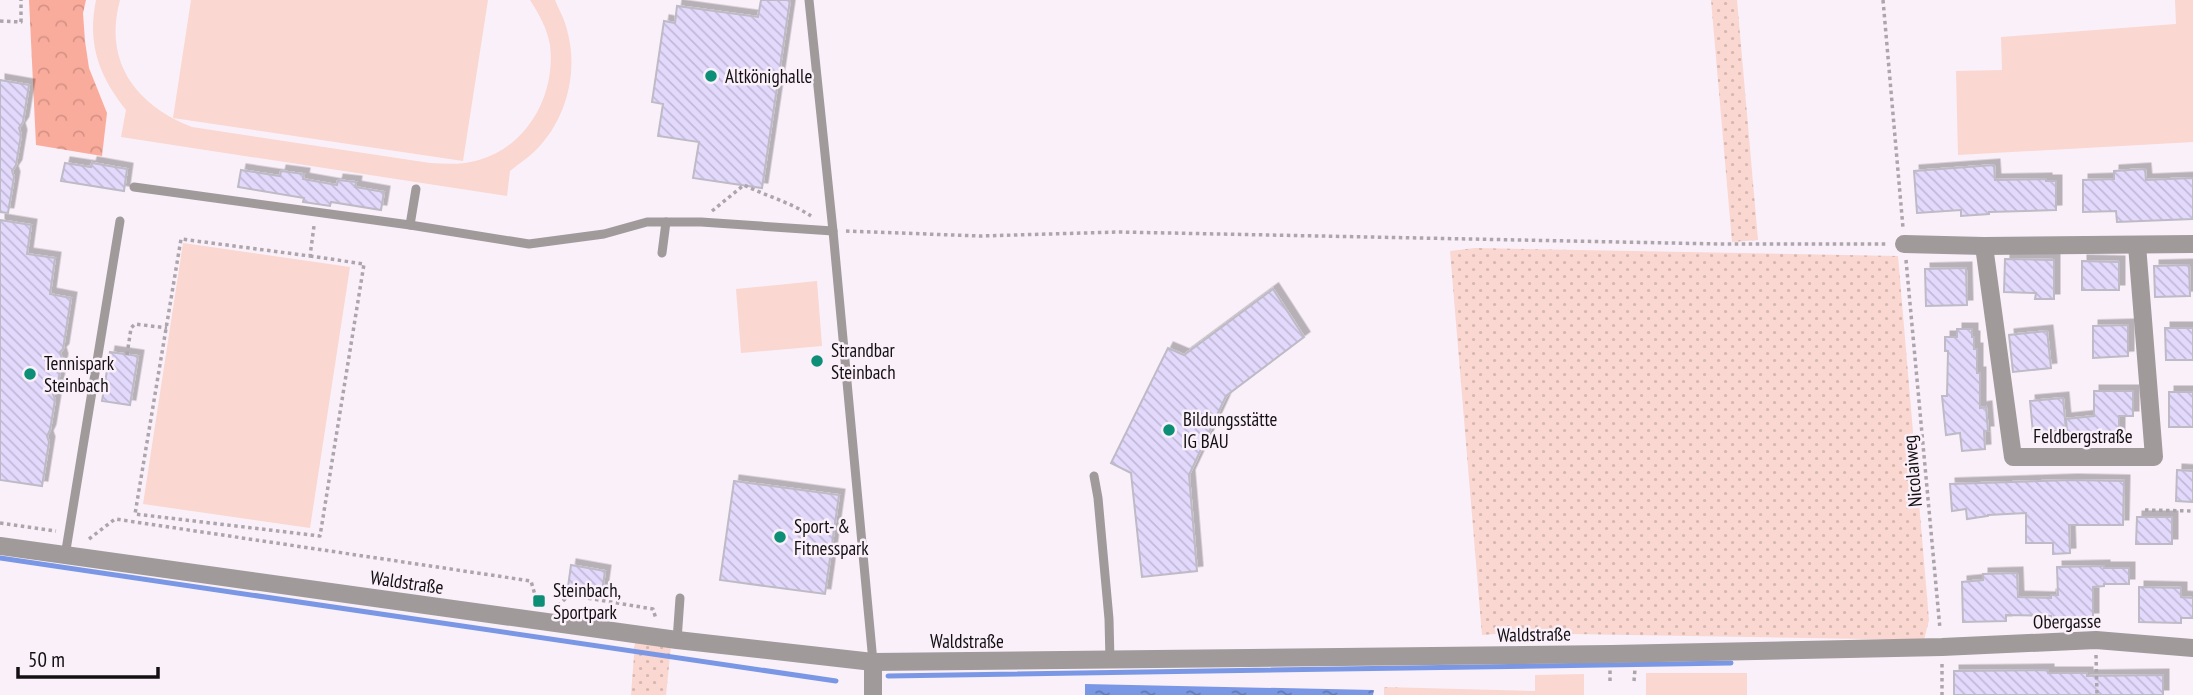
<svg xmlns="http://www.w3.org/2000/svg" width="2193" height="695" viewBox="0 0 2193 695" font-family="'PT Sans Narrow',sans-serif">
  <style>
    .grass { fill: url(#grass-dots) }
    .forest { fill: url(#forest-crowns) }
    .park { fill: url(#park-crowns) }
    .garden { fill: #fad7d0 }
    .water { fill: url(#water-ripples) }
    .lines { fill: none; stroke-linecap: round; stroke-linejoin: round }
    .stream { stroke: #7a97e5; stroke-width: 5 }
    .building { fill: url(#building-back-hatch); stroke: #bebbc6; stroke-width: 2; filter: url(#shadow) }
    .path { stroke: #ada5ac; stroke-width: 3.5; stroke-dasharray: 3.5 3.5; stroke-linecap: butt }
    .service { stroke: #a09a9b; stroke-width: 9 }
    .minor { stroke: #a09a9b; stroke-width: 18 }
    .poi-dot { fill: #0c8f76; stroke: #faf0f9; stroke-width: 2.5 }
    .labels { text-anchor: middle; stroke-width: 5; stroke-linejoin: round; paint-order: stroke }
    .poi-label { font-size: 19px; fill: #130f12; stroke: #faf0f9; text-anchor: start }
    .street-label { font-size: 19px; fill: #130f12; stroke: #faf0f9 }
  </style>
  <defs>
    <pattern id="grass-dots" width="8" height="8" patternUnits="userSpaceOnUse" patternTransform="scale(1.75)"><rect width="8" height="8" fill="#fad7d0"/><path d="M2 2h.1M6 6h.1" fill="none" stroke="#d5b7b2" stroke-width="1.8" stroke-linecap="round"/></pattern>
    <pattern id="forest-crowns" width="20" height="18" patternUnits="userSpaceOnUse" patternTransform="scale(1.75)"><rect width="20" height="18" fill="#faac9c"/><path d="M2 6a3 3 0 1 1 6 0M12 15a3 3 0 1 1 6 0" fill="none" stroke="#d59385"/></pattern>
    <pattern id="park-crowns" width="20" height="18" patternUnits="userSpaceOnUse" patternTransform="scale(1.75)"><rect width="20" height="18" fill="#fad7d0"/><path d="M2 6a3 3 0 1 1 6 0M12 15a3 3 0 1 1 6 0" fill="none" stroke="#d5b7b2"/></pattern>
    <pattern id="water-ripples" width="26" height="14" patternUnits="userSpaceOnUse" patternTransform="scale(1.75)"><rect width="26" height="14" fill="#7a97e5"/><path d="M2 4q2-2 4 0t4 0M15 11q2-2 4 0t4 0" fill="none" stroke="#637ab8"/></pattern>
    <pattern id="building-back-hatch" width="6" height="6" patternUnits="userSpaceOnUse" patternTransform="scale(1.75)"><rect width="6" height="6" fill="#e3d9fc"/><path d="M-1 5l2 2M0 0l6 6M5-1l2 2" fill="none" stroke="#c2b9d7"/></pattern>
    <filter id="shadow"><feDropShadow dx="5.5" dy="-5.5" stdDeviation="0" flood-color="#0004"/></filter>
  </defs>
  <rect width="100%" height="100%" fill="#faf0f9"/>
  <g class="grass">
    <polygon points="1711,0 1737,0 1758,240 1732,242"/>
    <polygon points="1475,248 1898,256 1929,620 1924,640 1508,633 1482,635 1450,251"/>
    <polygon points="635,642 671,646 666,695 631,695"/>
  </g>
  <polygon class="forest" points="29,0 86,0 83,13 85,41 89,68 107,113 102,156 36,145"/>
  <polygon class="park" points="1384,687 1535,691 1535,695 1384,695"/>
  <g class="garden">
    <path d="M 96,0 L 120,0 C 103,62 136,105 192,127 L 430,163 C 447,164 463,165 479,160 C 528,146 556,94 550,45 C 547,28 539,14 530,0 L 555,0 C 559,10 565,20 567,30 C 579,72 566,120 536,150 C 528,158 518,164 510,171 L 507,196 L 121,137 L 126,110 C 99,76 87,44 96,0 Z"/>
    <polygon points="191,0 488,0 463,161 173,118"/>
    <polygon points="2175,0 2193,0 2193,142 1958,155 1956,71 2002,70 2001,37 2176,24"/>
    <polygon points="183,243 350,267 310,528 143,504"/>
    <polygon points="817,281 822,346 741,353 736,289"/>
    <rect x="1646" y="673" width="101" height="22"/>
    <polygon points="1584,674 1584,695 1535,695 1535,675"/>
  </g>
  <polygon class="water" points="1085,684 1374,690 1373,695 1085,695"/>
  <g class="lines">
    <g class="stream">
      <polyline points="0,558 836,681"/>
      <polyline points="888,676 1731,663"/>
    </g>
  </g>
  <g class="building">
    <polygon points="761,0 790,0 762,188 693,178 699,142 658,136 663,104 652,102 664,21 675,23 677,6 758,17"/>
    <polygon points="0,80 29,85 23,122 19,128 21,135 16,165 12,171 14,177 8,213 0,212"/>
    <polygon points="65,163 91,167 92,163 127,169 124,191 61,181"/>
    <polygon points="1994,165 1995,180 2046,179 2046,181 2056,181 2056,210 1989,212 1989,214 1961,216 1961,210 1917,213 1914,171"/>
    <polygon points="2145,169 2146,180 2193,178 2193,219 2117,222 2116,211 2083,212 2083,180 2114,179 2114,171"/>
    <polygon points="241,170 280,176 281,171 304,174 303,179 337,185 338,180 356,182 355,187 384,192 381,210 331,202 330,206 303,202 304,198 238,187"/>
    <polygon points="0,220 31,225 27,254 55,258 50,294 71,298 63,349 60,352 62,359 57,389 53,394 55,400 50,430 47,436 49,442 42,486 0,480"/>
    <polygon points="2005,259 2054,260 2054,299 2035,299 2036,293 2004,292"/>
    <polygon points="2082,261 2119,262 2119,290 2082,290"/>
    <polygon points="2189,265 2190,296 2155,297 2154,266"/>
    <polygon points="1966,268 1967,305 1926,306 1925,269"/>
    <polygon points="1273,289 1304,337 1226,396 1189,475 1197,571 1142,577 1131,473 1111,463 1168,348 1184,355"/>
    <polygon points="2128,325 2128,356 2093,358 2093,326"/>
    <polygon points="2165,328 2193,328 2193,360 2166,360"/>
    <polygon points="1957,329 1972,329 1972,337 1974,337 1974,349 1977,349 1977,373 1980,373 1980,408 1986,407 1988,431 1984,431 1985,449 1962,451 1960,433 1946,435 1942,396 1947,396 1948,351 1945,351 1945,337 1957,337"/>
    <polygon points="2047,331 2051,368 2013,372 2009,335"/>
    <polygon points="110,352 138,356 130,405 102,401"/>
    <polygon points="2094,391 2133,391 2133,416 2119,416 2119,442 2068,441 2066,419 2094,416"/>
    <rect x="2169" y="392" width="24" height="35"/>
    <polygon points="2063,398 2066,430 2033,433 2030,401"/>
    <polygon points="2177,470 2193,471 2193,502 2176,501"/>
    <polygon points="2072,480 2124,481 2123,525 2069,525 2070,553 2053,554 2053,543 2026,543 2026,513 1988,515 1988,516 1967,519 1966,509 1952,511 1950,484"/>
    <polygon points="734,481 839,495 825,594 720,580"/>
    <polygon points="2137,517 2172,517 2172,544 2136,544"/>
    <polygon points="571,565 605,571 602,592 568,587"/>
    <polygon points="2104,566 2104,568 2129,568 2129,584 2104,584 2104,586 2093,587 2093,618 2051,619 2051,616 2006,615 2006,621 1963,622 1962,582 1983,580 1983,574 2017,573 2018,597 2051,598 2051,595 2058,595 2057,567"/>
    <polygon points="2139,587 2181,588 2181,597 2193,598 2193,618 2181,618 2181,623 2139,622"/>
    <polygon points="2048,670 2048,673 2087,673 2087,676 2163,675 2163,695 1954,695 1954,671"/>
  </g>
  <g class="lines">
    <g class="path">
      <polyline points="1883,0 1903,228"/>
      <polyline points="0,21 21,22 21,0"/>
      <path d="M 712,211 L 744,185 C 766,196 790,202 811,216"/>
      <polyline points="846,231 980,236 1119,232 1720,244 1888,244"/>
      <polyline points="310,256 364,264 320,536 135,514 181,239 310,256 314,226"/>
      <polyline points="1906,260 1940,629"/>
      <polyline points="127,355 131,328 135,324 167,328"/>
      <polyline points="2145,510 2193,511"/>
      <polyline points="0,523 56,531"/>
      <polyline points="89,539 115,519 531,581 537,602"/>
      <polyline points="558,606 569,595 653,609 656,619"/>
      <polyline points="2096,655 2097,695"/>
      <polyline points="1942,664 1942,695"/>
      <polyline points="1610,681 1610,669"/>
      <polyline points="1634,681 1635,669"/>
    </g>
    <g class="service">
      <polyline points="809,0 833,231 873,662"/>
      <polyline points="134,187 410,225 529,244 604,234 647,222 701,222 833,231"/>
      <polyline points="410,225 416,189"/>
      <polyline points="662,253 666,222"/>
      <polyline points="1094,476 1098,498 1109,619 1110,661"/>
      <polyline points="65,556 120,221"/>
      <polyline points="677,640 680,598"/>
    </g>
    <g class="minor">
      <polyline points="1904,244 1984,246 2193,244"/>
      <polyline points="1984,246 2013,457 2154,457 2137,245"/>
      <polyline points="0,546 677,640 873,662 1611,654 1942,647 2096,640 2193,648"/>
      <polyline points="873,695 873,662"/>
    </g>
  </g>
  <g class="poi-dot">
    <circle cx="711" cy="76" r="7"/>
    <circle cx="817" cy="361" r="7"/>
    <circle cx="30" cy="374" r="7"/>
    <circle cx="1169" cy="430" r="7"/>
    <circle cx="780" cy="537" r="7"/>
    <rect x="532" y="594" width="14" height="14" rx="3.5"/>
  </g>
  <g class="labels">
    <g class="poi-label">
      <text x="725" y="83">Altkönighalle</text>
      <text x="831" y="357">Strandbar<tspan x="831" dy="22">Steinbach</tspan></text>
      <text x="44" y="370">Tennispark<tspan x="44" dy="22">Steinbach</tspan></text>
      <text x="1183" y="426">Bildungsstätte<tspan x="1183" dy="22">IG BAU</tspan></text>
      <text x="794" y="533">Sport- &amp;<tspan x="794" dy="22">Fitnesspark</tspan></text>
      <text x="553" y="597">Steinbach,<tspan x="553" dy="22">Sportpark</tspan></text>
    </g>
    <g class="street-label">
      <text x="2083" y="443">Feldbergstraße</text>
      <text transform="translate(1912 471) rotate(-95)" y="7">Nicolaiweg</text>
      <text transform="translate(407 582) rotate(8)" y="7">Waldstraße</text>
      <text transform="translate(2067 621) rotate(-1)" y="7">Obergasse</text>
      <text transform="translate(1534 634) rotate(-1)" y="7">Waldstraße</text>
      <text x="967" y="648">Waldstraße</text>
    </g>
  </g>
  <path d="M18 667v10h140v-10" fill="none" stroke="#130f12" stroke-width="3.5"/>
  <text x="28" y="667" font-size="21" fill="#130f12" stroke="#faf0f9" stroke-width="5" paint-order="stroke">50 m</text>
</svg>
